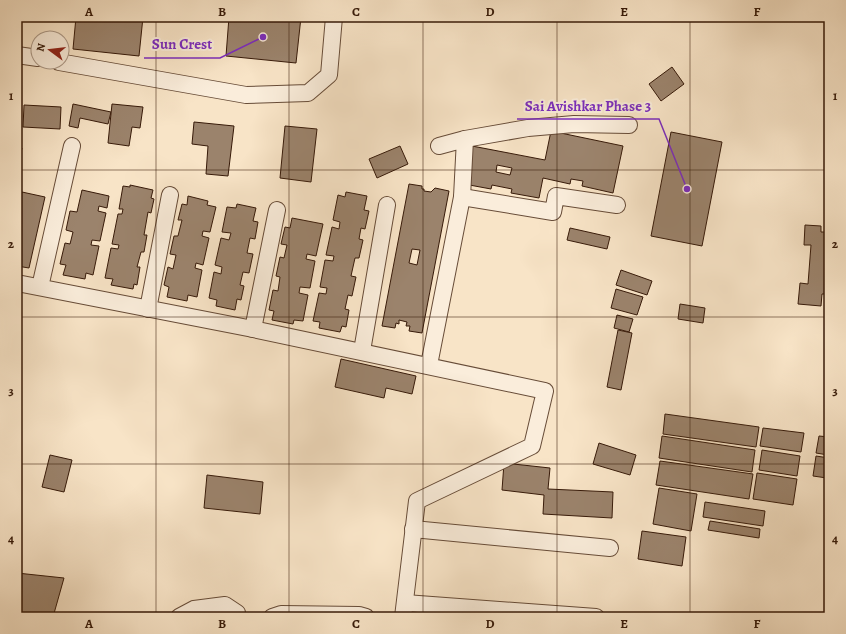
<svg xmlns="http://www.w3.org/2000/svg" width="846" height="634" viewBox="0 0 846 634" font-family="Alegreya,serif">
  <style>
    .building { fill: #9b836c; stroke: #371a09; fill-rule: evenodd }
    .lines { fill: none; stroke-linecap: round; stroke-linejoin: round }
    .minor-casing { stroke: #674c38; stroke-width: 18 }
    .minor { stroke: #faeddb; stroke-width: 16 }
    .grid { fill: none; stroke: #371a09; stroke-width: 1; stroke-opacity: 0.55 }
    .leader { fill: none; stroke: #7b2cbf; stroke-width: 1.5 }
    .callout-dot { fill: #7b2cbf; stroke: #faeddb; stroke-width: 1.5 }
    .callout-label { font-size: 15px; text-anchor: middle; font-weight: bold; fill: #7b2cbf; stroke: #faeddb; stroke-width: 4; stroke-linejoin: round; paint-order: stroke }
    .neatline { fill: none; stroke: #371a09; stroke-width: 1.5 }
    .grid-label { font-size: 13px; text-anchor: middle; font-weight: bold; fill: #371a09 }
  </style>
  <rect width="100%" height="100%" fill="#f8e4c7"/>
  <filter id="stains"><feTurbulence type="fractalNoise" baseFrequency=".005" numOctaves="4"/><feColorMatrix values="0 0 0 0 .2 0 0 0 0 .09 0 0 0 0 .02 0 0 0 .5 -.17"/></filter>
  <radialGradient id="worn" r=".72"><stop offset=".6" stop-color="#630" stop-opacity="0"/><stop offset="1" stop-color="#630" stop-opacity=".3"/></radialGradient>
  <g class="building">
    <polygon points="76,17 143,17 139,56 73,49"/>
    <polygon points="229,17 301,17 296,63 226,56"/>
    <polygon points="672,67 684,84 661,101 649,84"/>
    <polygon points="73,104 111,112 108,124 80,118 78,128 69,126"/>
    <polygon points="112,104 143,107 140,128 132,127 129,146 108,143"/>
    <polygon points="24,105 61,107 60,129 23,127"/>
    <polygon points="194,122 234,126 228,176 206,174 208,146 192,144"/>
    <polygon points="285,126 317,129 311,182 280,178"/>
    <path d="M 551,131 L 623,146 L 613,193 L 582,186 L 583,181 L 571,179 L 570,184 L 543,178 L 539,198 L 511,193 L 512,189 L 492,185 L 491,189 L 464,184 L 472,146 L 545,160 ZM 497,165 L 512,168 L 510,175 L 496,172 Z"/>
    <polygon points="671,132 722,142 702,246 651,236"/>
    <polygon points="400,146 408,164 377,178 369,159"/>
    <polygon points="17,147 22,148 17,169"/>
    <path d="M 409,184 L 422,186 L 422,189 L 424,189 L 424,191 L 431,192 L 435,188 L 449,191 L 422,333 L 409,331 L 410,326 L 406,326 L 407,322 L 399,320 L 399,324 L 396,323 L 395,328 L 382,326 ZM 412,249 L 420,250 L 417,265 L 409,263 Z"/>
    <polygon points="130,185 153,190 151,198 154,199 151,213 148,212 144,235 147,235 144,252 141,252 137,267 140,267 137,285 134,284 133,289 111,285 113,279 105,278 111,248 118,249 119,245 112,244 118,214 122,214 123,209 119,209 123,186 130,187"/>
    <polygon points="82,190 109,196 107,208 99,206 98,211 106,213 100,241 92,240 91,245 99,246 93,275 86,273 85,279 63,275 66,265 60,264 65,243 70,244 73,232 66,230 70,211 77,212"/>
    <polygon points="22,192 45,197 29,268 17,266 17,199 20,200"/>
    <polygon points="346,192 367,196 364,210 369,211 365,229 361,228 359,239 363,240 359,258 355,258 351,276 356,277 352,296 348,295 345,309 349,310 346,327 342,326 340,332 319,328 320,322 313,321 319,293 326,294 327,288 320,287 325,260 333,261 334,256 326,255 332,227 339,229 340,222 333,220 338,195 345,197"/>
    <polygon points="188,196 208,201 207,205 216,207 210,232 203,231 202,236 209,238 203,265 196,263 195,268 202,270 197,297 188,295 187,301 167,297 169,287 164,285 168,267 173,269 176,255 170,254 174,236 178,236 182,220 178,220 182,204 187,205"/>
    <polygon points="237,204 256,208 253,221 258,222 255,239 250,238 247,253 253,254 249,273 243,272 240,285 244,286 241,300 237,299 235,310 216,306 217,300 209,298 214,272 221,274 222,267 215,265 221,238 229,240 231,233 222,232 227,207 236,208"/>
    <polygon points="292,218 323,224 316,256 307,254 306,259 315,261 310,288 300,287 299,293 308,295 303,321 294,320 293,324 272,320 274,311 269,310 273,290 278,291 280,277 276,276 280,257 284,258 287,245 281,244 285,227 290,228"/>
    <polygon points="805,225 821,226 821,232 829,232 829,294 822,294 821,306 798,304 800,283 808,284 811,245 804,245"/>
    <polygon points="570,228 610,237 607,249 567,240"/>
    <polygon points="621,270 652,281 647,295 616,285"/>
    <polygon points="616,289 643,297 637,315 611,308"/>
    <polygon points="680,304 705,308 703,323 678,319"/>
    <polygon points="617,315 633,319 629,332 614,328"/>
    <polygon points="618,330 632,333 621,390 607,387"/>
    <polygon points="341,359 416,376 412,394 386,388 384,398 335,387"/>
    <polygon points="665,414 759,427 756,447 663,434"/>
    <polygon points="763,428 804,433 801,452 760,446"/>
    <polygon points="662,436 755,450 752,472 659,458"/>
    <polygon points="819,436 829,437 828,455 816,453"/>
    <polygon points="599,443 636,455 630,475 593,464"/>
    <polygon points="762,450 800,456 797,476 759,470"/>
    <polygon points="50,455 72,460 64,492 42,487"/>
    <polygon points="816,456 829,458 827,478 813,476"/>
    <polygon points="660,461 753,474 749,499 656,485"/>
    <polygon points="504,463 550,468 548,489 613,492 612,518 543,514 544,495 502,490"/>
    <polygon points="757,473 797,479 793,505 753,499"/>
    <polygon points="207,475 263,482 260,514 204,508"/>
    <polygon points="659,488 697,494 691,531 653,524"/>
    <polygon points="705,502 765,511 763,526 703,517"/>
    <polygon points="828,520 829,520 829,541 825,540"/>
    <polygon points="710,521 760,529 759,538 708,530"/>
    <polygon points="642,531 686,537 682,566 638,559"/>
    <polygon points="17,573 64,578 53,617 17,617"/>
  </g>
  <g class="lines">
    <g class="minor-casing">
      <g id="minor">
        <polyline points="17,55 38,58"/>
        <polyline points="59,62 246,95 308,93 329,75 334,17"/>
        <polyline points="465,139 528,128 574,124 629,125"/>
        <polyline points="462,197 553,212 556,196 617,205"/>
        <polyline points="17,283 253,329 545,391 532,446 417,501 403,617"/>
        <polyline points="40,287 72,146"/>
        <polyline points="148,309 170,195"/>
        <polyline points="253,329 277,210"/>
        <polyline points="362,351 387,205"/>
        <polyline points="429,365 462,197 465,139 439,146"/>
        <polyline points="413,529 610,548"/>
        <polyline points="405,603 596,617"/>
        <polyline points="179,617 194,609 225,605 237,613 237,617"/>
        <polyline points="272,617 281,614 359,615 366,617"/>
      </g>
    </g>
    <use href="#minor" class="minor"/>
  </g>
  <path class="grid" d="M 156,17 L 156,617M 289,17 L 289,617M 423,17 L 423,617M 557,17 L 557,617M 690,17 L 690,617M 17,170 L 829,170M 17,317 L 829,317M 17,464 L 829,464"/>
  <path class="leader" d="M263 37L220 58H144M687 189L659 119H517"/>
  <g class="callout-dot">
    <circle cx="263" cy="37" r="4"/>
    <circle cx="687" cy="189" r="4"/>
  </g>
  <g class="callout-label">
    <text x="182" y="49">Sun Crest</text>
    <text x="588" y="111">Sai Avishkar Phase 3</text>
  </g>
  <rect width="846" height="634" fill="none" stroke="#f8e4c7" stroke-width="44"/>
  <g transform="translate(50 50) rotate(285)"><circle r="19" fill="#faeddb" stroke="#ac9987"/>
  <path d="M0-3L7 15L0 10L-7 15Z" fill="#8f2418"/>
  <text y="-6" font-size="11" font-weight="bold" text-anchor="middle" fill="#371a09">N</text>
  </g>
  <rect x="22" y="22" width="802" height="590" class="neatline"/>
  <g class="grid-label">
    <text x="89" y="16">A</text>
    <text x="222" y="16">B</text>
    <text x="356" y="16">C</text>
    <text x="490" y="16">D</text>
    <text x="624" y="16">E</text>
    <text x="757" y="16">F</text>
    <text x="11" y="100">1</text>
    <text x="835" y="100">1</text>
    <text x="11" y="248">2</text>
    <text x="835" y="248">2</text>
    <text x="11" y="395">3</text>
    <text x="835" y="395">3</text>
    <text x="11" y="543">4</text>
    <text x="835" y="543">4</text>
    <text x="89" y="628">A</text>
    <text x="222" y="628">B</text>
    <text x="356" y="628">C</text>
    <text x="490" y="628">D</text>
    <text x="624" y="628">E</text>
    <text x="757" y="628">F</text>
  </g>
  <rect width="100%" height="100%" filter="url(#stains)"/>
  <rect width="100%" height="100%" fill="url(#worn)"/>
</svg>
